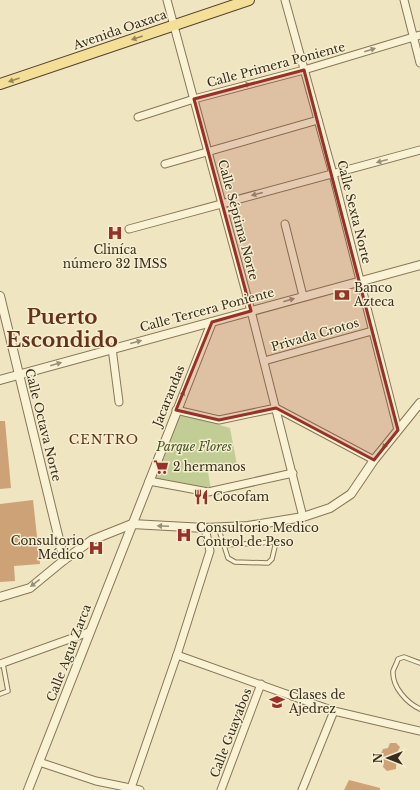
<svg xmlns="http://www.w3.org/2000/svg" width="420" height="790" viewBox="0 0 420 790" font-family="'Libre Baskerville',serif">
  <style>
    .green { fill: #c1cd94 }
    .building { fill: #cda276 }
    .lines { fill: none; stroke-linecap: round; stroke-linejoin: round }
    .service-casing { stroke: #887658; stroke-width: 5.5 }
    .minor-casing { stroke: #887658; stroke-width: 9 }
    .tertiary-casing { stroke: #887658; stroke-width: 10 }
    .primary-casing { stroke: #56432d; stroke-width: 12 }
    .service { stroke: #f9f2d4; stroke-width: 3.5 }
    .minor { stroke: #f9f2d4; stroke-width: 7 }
    .tertiary { stroke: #f9f2d4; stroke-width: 8 }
    .primary { stroke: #f3df97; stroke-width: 10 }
    .oneway { fill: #95865a }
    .oneway2 { fill: #988f78 }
    .marked { fill: #983127; fill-opacity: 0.2; stroke: #983127; stroke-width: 3; stroke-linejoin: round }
    .labels { text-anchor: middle; stroke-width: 3; stroke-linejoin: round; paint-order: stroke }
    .street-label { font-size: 12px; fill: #372c1d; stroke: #f6eed0 }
    .poi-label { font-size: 12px; fill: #372c1d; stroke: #f6eed0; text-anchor: start }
    .park-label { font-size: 12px; font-style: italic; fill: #435423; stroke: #f6eed0 }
    .neighbourhood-label { font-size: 13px; letter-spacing: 1px; fill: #65311b; stroke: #f6eed0 }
    .town-label { font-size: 20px; font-weight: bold; fill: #65311b; stroke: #f6eed0 }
  </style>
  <rect width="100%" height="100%" fill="#efe5c1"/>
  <polygon class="green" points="178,413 230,428 237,465 208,472 211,490 152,479"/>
  <g class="building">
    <polygon points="0,421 5,421 11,488 0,489"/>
    <polygon points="33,500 40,564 14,566 15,581 0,582 0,504"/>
    <polygon points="390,743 396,743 400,747 397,753 396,769 387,771 383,767 384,761 380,756 383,749 388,748"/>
    <polygon points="349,780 380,788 380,790 344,790"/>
  </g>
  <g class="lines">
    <g class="service-casing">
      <g id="service">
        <polyline points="218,527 228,558 235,562 268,563 272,559 276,542 224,545"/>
        <path d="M 420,663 L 404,657 L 398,659 C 397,663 394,668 393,671 C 392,687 407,703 420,709"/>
        <polyline points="0,694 8,691 3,664"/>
      </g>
    </g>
    <g class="minor-casing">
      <g id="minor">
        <polyline points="167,0 251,311 303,517"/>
        <polyline points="285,0 333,174 398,430"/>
        <polyline points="404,0 420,63"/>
        <polyline points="138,117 194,99 304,70 420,35"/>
        <polyline points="165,164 318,120"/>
        <polyline points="285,224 303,296"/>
        <polyline points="129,229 420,150"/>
        <polyline points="112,348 119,402"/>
        <polyline points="264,361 372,331"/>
        <polyline points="176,410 219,420 276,408 374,460"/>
        <polyline points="149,481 208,492 293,473"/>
        <polyline points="177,655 334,711 420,731"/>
        <polyline points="0,664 89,632"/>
        <polyline points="39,762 96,781 140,790"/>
        <polyline points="131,788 177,655 210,551 205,528"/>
        <polyline points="221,790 261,684"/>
        <polyline points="302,790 334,711"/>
      </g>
    </g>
    <g class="tertiary-casing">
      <g id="tertiary">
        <polyline points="0,296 64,560"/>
        <polyline points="0,380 420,265"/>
        <polyline points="0,597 30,588 64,560 92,540 132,524 205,528 248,526 303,517 330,508 351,494 374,460 420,403"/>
        <polyline points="28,790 212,322"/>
      </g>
    </g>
    <g class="primary-casing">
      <polyline id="primary" points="0,84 249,0"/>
    </g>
    <use href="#service" class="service"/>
    <use href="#minor" class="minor"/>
    <use href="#tertiary" class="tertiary"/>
    <use href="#primary" class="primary"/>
  </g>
  <defs><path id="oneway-solid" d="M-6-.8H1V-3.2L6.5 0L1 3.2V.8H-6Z"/></defs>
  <g class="oneway">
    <use href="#oneway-solid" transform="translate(137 38) rotate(161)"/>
    <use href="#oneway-solid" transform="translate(14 80) rotate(161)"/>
  </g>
  <g class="oneway2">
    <use href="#oneway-solid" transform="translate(370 50) rotate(-17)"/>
    <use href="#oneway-solid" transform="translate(245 85) rotate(-14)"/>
    <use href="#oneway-solid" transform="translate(382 161) rotate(165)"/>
    <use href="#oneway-solid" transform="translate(257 194) rotate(165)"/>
    <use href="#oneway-solid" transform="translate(289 300) rotate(-16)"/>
    <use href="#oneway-solid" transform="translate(136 342) rotate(-15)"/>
    <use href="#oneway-solid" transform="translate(56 364) rotate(-16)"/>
    <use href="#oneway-solid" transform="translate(182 396) rotate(-68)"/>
    <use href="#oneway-solid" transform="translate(386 444) rotate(129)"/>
    <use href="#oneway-solid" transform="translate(163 526) rotate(-177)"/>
    <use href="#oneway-solid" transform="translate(35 583) rotate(142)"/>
  </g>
  <path class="marked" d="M 304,70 L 398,430 L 374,460 L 276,408 L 219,420 L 176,410 L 212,322 L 251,311 L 194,99 Z"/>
  <defs>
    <g id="hospital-bare" transform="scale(1.2)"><path d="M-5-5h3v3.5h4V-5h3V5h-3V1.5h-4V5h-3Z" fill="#983127" stroke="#f6eed0" stroke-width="2.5" paint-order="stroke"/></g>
    <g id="bank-bare" transform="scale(1.2)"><path d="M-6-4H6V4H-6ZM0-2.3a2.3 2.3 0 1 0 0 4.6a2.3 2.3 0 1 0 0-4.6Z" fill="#983127" stroke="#f6eed0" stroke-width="2.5" paint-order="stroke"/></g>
    <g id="supermarket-bare" transform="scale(1.2)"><path d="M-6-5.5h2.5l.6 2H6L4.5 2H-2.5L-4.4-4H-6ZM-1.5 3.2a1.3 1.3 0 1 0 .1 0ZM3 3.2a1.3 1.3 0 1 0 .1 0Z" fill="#983127" stroke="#f6eed0" stroke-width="2.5" paint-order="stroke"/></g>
    <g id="restaurant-bare" transform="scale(1.2)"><path d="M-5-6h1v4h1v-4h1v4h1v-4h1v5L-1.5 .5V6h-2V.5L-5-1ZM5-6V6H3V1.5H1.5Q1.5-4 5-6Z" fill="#983127" stroke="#f6eed0" stroke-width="2.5" paint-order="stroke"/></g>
    <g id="school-bare" transform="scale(1.2)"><path d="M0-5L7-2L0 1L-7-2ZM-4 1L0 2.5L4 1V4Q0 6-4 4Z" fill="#983127" stroke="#f6eed0" stroke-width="2.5" paint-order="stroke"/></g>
  </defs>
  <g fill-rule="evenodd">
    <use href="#hospital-bare" x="115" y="233"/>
    <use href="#bank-bare" x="342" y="295"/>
    <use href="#supermarket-bare" x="161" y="467"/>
    <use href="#restaurant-bare" x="201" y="497"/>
    <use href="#hospital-bare" x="184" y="535"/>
    <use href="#hospital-bare" x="96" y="548"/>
    <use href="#school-bare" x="277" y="702"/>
  </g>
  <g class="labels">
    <g class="street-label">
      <text transform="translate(120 30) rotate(-19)" y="4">Avenida Oaxaca</text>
      <text transform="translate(276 65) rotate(-15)" y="4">Calle Primera Poniente</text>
      <text transform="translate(354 212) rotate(76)" y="4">Calle Sexta Norte</text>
      <text transform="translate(238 220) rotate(75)" y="4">Calle Séptima Norte</text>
      <text transform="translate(207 310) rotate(-15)" y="4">Calle Tercera Poniente</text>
      <text transform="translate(315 335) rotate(-16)" y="4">Privada Crotos</text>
      <text transform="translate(169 396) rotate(-68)" y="4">Jacarandas</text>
      <text transform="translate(43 425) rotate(76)" y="4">Calle Octava Norte</text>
      <text transform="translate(69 653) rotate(-69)" y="4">Calle Agua Zarca</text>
      <text transform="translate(231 733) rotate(-69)" y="4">Calle Guayabos</text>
    </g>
    <g class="poi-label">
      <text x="115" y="254" text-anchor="middle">Cliníca<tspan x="115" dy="14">número 32 IMSS</tspan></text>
      <text x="354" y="292">Banco<tspan x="354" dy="14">Azteca</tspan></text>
      <text x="173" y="471">2 hermanos</text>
      <text x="213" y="501">Cocofam</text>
      <text x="196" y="532">Consultorio Medico<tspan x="196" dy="14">Control de Peso</tspan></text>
      <text x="84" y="545" text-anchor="end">Consultorio<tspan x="84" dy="14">Médico</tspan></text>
      <text x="289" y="699">Clases de<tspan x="289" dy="14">Ajedrez</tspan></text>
    </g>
    <g class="park-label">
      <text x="194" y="451">Parque Flores</text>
    </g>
    <g class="neighbourhood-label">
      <text x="104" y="444">CENTRO</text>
    </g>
    <g class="town-label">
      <text x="62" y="324">Puerto<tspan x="62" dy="23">Escondido</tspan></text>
    </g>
  </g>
  <g transform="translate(388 758) rotate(270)" stroke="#f6eed0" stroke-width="3" paint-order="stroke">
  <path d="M0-3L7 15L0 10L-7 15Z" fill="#372c1d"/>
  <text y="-6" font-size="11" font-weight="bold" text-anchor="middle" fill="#372c1d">N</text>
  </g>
</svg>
